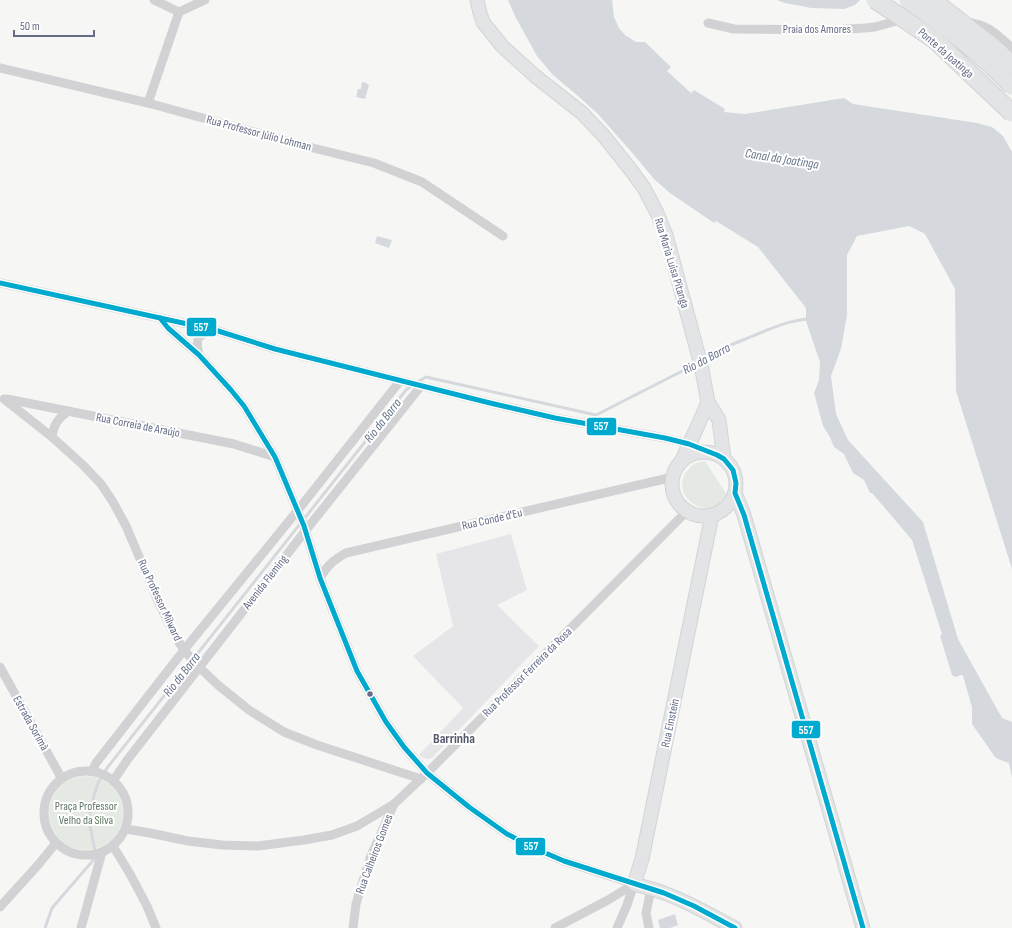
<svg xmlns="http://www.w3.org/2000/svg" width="1012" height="928" viewBox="0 0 1012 928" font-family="'Sofia Sans Condensed',sans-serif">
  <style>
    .built { fill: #e6e6e8 }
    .green { fill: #e4e9e3 }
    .water { fill: #d5d9de }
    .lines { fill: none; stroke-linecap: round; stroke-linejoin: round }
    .stream { stroke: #d5d9de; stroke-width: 3 }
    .secondary-casing { stroke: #d3d4d5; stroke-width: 15 }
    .street { stroke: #d2d2d4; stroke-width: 9 }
    .secondary { stroke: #e3e4e5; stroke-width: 13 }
    .highway-bridge-casing { stroke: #d1d2d3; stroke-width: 19; stroke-linecap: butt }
    .highway-bridge { stroke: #e3e4e5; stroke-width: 17 }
    .bus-1-casing { stroke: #fff; stroke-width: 8 }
    .bus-1 { stroke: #00a9ce; stroke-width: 5 }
    .bus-dot { fill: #656d86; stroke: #fff; stroke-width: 1.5 }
    .labels { text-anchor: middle; stroke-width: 4; stroke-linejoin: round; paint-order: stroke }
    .street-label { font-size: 12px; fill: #656d86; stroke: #fff }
    .park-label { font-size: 12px; fill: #607864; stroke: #fff }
    .water-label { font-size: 13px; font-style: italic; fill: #66748a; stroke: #fff }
    .quarter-label { font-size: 14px; font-weight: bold; fill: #54596b; stroke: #fff }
    .line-badge { stroke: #fff; stroke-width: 1.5 }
    .badge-label { font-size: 11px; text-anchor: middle; font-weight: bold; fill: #fff }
  </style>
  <rect width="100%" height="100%" fill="#f6f6f5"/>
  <polygon class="built" points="511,534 527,590 497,605 539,646 434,756 430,759 423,758 419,755 463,708 413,656 453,626 436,554"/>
  <g class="green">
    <path d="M 705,461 L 727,495 C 726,497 724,500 722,502 C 703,519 673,496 685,474 C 688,470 692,465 696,463 C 699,462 703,462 705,461 Z"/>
    <circle cx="86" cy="813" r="37"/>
  </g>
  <g class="water">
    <polygon points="508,0 612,0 614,17 619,28 625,35 636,42 645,42 671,67 667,71 691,93 694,90 725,109 724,112 745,114 844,98 853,104 977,123 992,127 1003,136 1012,152 1012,569 956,391 955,289 925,234 909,226 857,236 847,255 847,315 841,349 831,376 836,414 848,440 923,522 958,639 1002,718 1012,722 1012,778 1009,763 998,759 995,757 972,724 972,707 963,676 962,675 955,677 952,675 940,636 942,634 912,540 872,493 870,493 864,480 853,473 844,454 834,447 830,437 823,426 814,393 819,380 820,362 806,321 806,308 758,247 716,221 714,223 670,193 654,179 635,156 598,114 578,96 553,75 537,56 515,16"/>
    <polygon points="777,0 860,0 855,5 844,9 811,8 785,3"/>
    <polygon points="362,82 366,83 369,85 365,99 356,97 358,89 361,89"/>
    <polygon points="377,236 392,240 389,248 375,243"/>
    <polygon points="675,914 678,925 670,928 660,928 658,920"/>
  </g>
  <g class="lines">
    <g class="stream">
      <path d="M 703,358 C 715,350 729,346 743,340 C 764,332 786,320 810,319"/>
      <polyline points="417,382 426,377 596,415 698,363"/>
      <polyline points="45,928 52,908 96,857 91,830 88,821 93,799 98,783 107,768 406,390 413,385"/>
    </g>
    <g class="secondary-casing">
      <g id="secondary">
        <polyline points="477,0 480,13 483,22 502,46 535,76 582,113 603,135 630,169 644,188 657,213 666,235 672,257 701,365 708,402 719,420 724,459"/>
        <circle cx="704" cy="484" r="32"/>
        <path d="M 682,460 C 691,440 700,422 708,402"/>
        <polyline points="735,493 744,515 863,928"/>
        <path d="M 712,515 L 642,859 L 634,884 C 644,887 654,889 664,893 C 689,902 712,916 735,928"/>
      </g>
    </g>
    <g class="street">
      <polyline points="154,0 179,12"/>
      <path d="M 926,20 C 934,30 948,47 961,51 C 965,53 969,52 973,52"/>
      <path d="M 966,22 C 989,25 995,33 1012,48"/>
      <polyline points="708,23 734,29 832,30 865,28 875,27 900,20 911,19 933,20"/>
      <polyline points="0,68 148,103 305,146 374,163 422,182 503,236"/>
      <polyline points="148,103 179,12 205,0"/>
      <polyline points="0,283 215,330 275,349 490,403 555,418 665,438 689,444 710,453"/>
      <polyline points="160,318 168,328 199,355 231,390 244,406 275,457 304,526 320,578 357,671 386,722 404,747 427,773 469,807 507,834 536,849 564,861 634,884"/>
      <path d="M 199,355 C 195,338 197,335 213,331"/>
      <polyline points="4,399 52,437 83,465 101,484 113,502 126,526 158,601 174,634 184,650 199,667 218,685 249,710 284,732 317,745 421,779"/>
      <polyline points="7,399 234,444 275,457"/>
      <path d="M 52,437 C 54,424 58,418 69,411"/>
      <path d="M 320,578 C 328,564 333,561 346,553 L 673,477"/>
      <polyline points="0,667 62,779"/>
      <polyline points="92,771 96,763 184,650 298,510 400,381"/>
      <circle cx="86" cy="813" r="42"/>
      <polyline points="113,781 128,759 306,530 421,386"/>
      <polyline points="126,829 150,833 188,841 222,845 258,846 304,840 332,835 357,826 394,804 427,773 687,511"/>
      <polyline points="113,846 130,874 147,906 156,928"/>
      <polyline points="0,907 38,865 56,843"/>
      <polyline points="81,928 102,852"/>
      <polyline points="353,928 356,904 370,858 394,804"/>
      <polyline points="555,928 608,900 634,884"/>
      <polyline points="617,928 627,905 634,884"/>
      <polyline points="649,928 646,913 651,889"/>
    </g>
    <use href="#secondary" class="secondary"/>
    <g class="highway-bridge-casing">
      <g id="highway-bridge">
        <polyline points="875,0 898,15 936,41 1012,113"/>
        <path d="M 908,0 C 946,26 980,53 1012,86"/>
        <polyline points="932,0 993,47 1012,65"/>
      </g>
    </g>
    <use href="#highway-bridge" class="highway-bridge"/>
    <g class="bus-1-casing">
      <g id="bus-1">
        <polyline points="0,283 215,330 275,349 490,403 555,418 665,438 689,444 717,455 724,459 733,470 736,483 735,493 744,515 863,928"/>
        <polyline points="160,318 168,328 199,355 231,390 244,406 275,457 304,526 320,578 357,671 386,722 404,747 427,773 469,807 507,834 536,849 564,861 664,893 694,906 735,928"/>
      </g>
    </g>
    <use href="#bus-1" class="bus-1"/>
  </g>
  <circle class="bus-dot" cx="370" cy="694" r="3.5"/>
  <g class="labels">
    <g class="street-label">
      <text x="817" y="33">Praia dos Amores</text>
      <text transform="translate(946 53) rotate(41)" y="4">Ponte da Joatinga</text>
      <text transform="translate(259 133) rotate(15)" y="4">Rua Professor Júlio Lohman</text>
      <text transform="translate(672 263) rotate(73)" y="4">Rua Maria Luisa Pitanga</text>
      <text transform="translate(138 425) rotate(11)" y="4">Rua Correia de Araújo</text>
      <text transform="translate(492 519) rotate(-13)" y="4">Rua Conde d'Eu</text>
      <text transform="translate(265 582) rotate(-52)" y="4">Avenida Fleming</text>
      <text transform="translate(160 600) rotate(65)" y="4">Rua Professor Milward</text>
      <text transform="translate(527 672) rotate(-45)" y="4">Rua Professor Ferreira da Rosa</text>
      <text transform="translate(31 723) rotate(61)" y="4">Estrada Sorimã</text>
      <text transform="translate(670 723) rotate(-78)" y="4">Rua Einstein</text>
      <text transform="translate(374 854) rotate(-69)" y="4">Rua Calheiros Gomes</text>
    </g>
    <g class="park-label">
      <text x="86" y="810">Praça Professor<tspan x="86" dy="14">Velho da Silva</tspan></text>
    </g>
    <g class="water-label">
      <text transform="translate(782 158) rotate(9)" y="5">Canal da Joatinga</text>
      <text transform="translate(706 358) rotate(-28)" y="5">Rio da Barra</text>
      <text transform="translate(382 420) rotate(-52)" y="5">Rio da Barra</text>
      <text transform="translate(181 674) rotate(-52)" y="5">Rio da Barra</text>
    </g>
    <g class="quarter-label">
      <text x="454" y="743">Barrinha</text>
    </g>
  </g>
  <g class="line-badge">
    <rect x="186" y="317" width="31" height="20" rx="4" fill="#00a9ce"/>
    <rect x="586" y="417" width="31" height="19" rx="4" fill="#00a9ce"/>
    <rect x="791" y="720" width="30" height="19" rx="4" fill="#00a9ce"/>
    <rect x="515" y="837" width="31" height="19" rx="4" fill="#00a9ce"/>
  </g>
  <g class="badge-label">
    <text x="201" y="331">557</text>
    <text x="601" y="430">557</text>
    <text x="806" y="734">557</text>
    <text x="531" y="850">557</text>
  </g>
  <path d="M14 30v6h80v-6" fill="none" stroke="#656d86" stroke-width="2"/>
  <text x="20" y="30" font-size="12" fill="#656d86" stroke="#ffffff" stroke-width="3" paint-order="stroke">50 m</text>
</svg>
